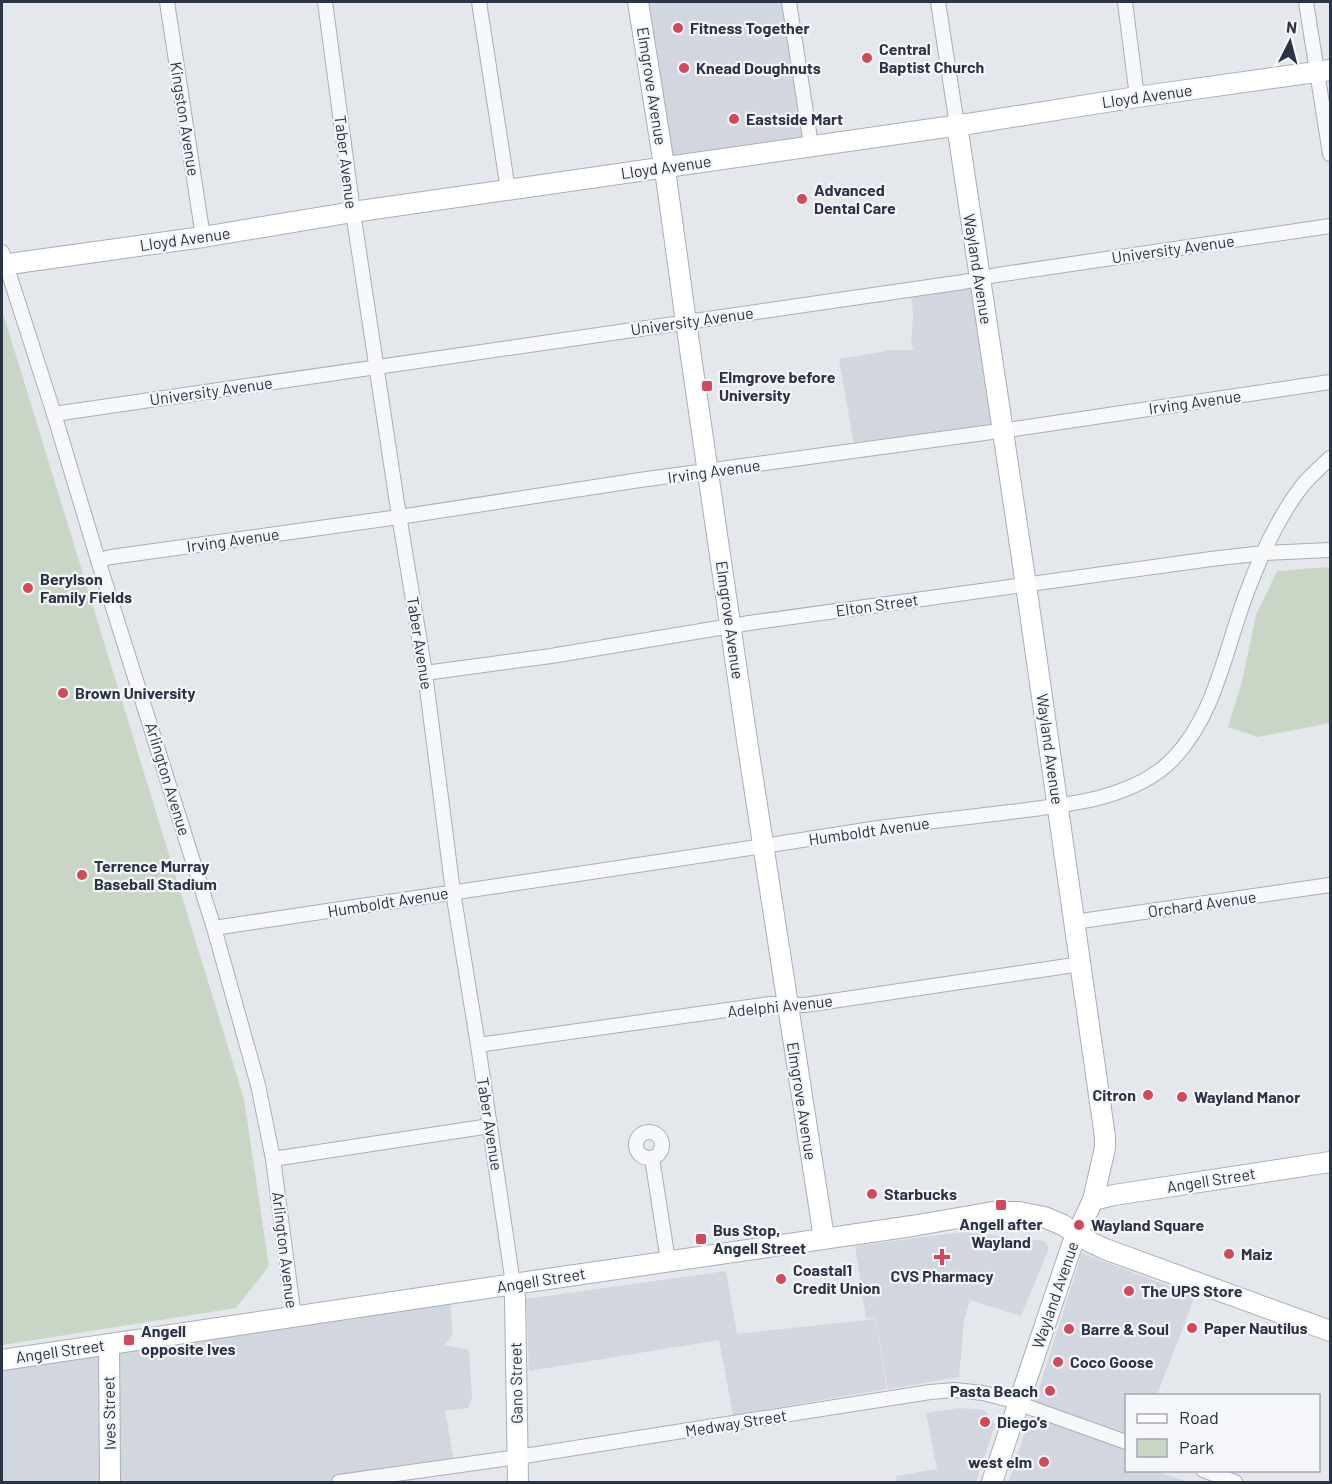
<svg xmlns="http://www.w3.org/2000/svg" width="1332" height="1484" viewBox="0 0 1332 1484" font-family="Barlow,sans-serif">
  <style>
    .built { fill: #d2d6de }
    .green { fill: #c9d6c5 }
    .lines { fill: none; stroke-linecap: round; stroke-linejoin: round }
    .street-casing { stroke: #a9aeb7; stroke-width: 16 }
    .secondary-casing { stroke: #a9aeb7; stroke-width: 22 }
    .street { stroke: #f7f8fa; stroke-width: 14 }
    .secondary { stroke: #fff; stroke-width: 20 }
    .poi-dot { fill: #d1495b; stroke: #f4f6f9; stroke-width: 2 }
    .labels { text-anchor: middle; stroke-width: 4.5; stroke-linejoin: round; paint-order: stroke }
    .poi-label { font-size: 16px; font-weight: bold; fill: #2b3445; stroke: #f4f6f9; text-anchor: start }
    .street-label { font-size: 16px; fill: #2b3445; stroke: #f4f6f9 }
  </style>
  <rect width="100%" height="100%" fill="#e4e7ec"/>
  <g class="built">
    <polygon points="640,2 790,2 813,149 668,171"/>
    <polygon points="980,282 1000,436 863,458 856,457 839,359 893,350 914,350 911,345 913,314 911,294"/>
    <polygon points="963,1232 1044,1241 1049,1248 1021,1316 970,1300 964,1320 959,1377 888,1389 875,1318 866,1318 855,1246"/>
    <polygon points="1082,1253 1195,1296 1157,1395 1126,1396 1126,1470 1155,1471 1188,1482 1009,1482"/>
    <polygon points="726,1271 737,1334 875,1319 887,1389 733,1415 719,1340 529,1371 526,1299"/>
    <polygon points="450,1300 453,1333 445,1345 469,1350 472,1399 468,1408 445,1411 456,1471 449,1474 387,1482 2,1482 2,1365"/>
    <polygon points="959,1408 984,1410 995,1425 976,1482 897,1482 896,1476 937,1469 926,1413"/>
  </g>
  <g class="green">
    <polygon points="2,312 3,313 244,1099 269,1266 236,1308 2,1345"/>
    <polygon points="1330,567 1330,723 1258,737 1228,727 1242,682 1256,615 1277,571"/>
  </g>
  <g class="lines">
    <g class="street-casing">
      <g id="street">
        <polyline points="167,2 203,237"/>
        <polyline points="325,2 353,212 397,503 425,673 453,892 478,1045 513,1284"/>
        <polyline points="479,2 508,190"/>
        <polyline points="789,2 811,145"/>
        <polyline points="938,2 957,125"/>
        <polyline points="1125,2 1137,97"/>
        <polyline points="1306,2 1330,154"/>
        <polyline points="2,252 54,414 98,560 214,928 258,1085 273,1159 294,1317"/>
        <polyline points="54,414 963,282 997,275 1330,226"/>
        <polyline points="98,560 111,557 399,517 640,480 1021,428 1330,382"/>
        <polyline points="425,673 551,656 749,623 1211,559 1264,553 1330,550"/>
        <polyline points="1074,922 1330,885"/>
        <path d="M 214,928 C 431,895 648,865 865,830 C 913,823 962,818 1010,812 C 1041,808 1072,805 1102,797 C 1127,790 1153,779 1172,760 C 1216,715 1225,649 1247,592 C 1261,555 1278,517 1302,486 C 1310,476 1321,467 1330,458"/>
        <polyline points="478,1045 769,1004 805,1005 1081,964"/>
        <circle cx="649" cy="1145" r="13"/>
        <polyline points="652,1158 668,1261"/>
        <polyline points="273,1159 490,1126"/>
        <polyline points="1203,1470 1235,1482"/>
        <polyline points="339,1482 518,1457 930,1392 955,1390 983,1393 1006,1399 1126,1442"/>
      </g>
    </g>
    <g class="secondary-casing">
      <g id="secondary">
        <polyline points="638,2 667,184 686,322 748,747 824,1238"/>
        <polyline points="957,125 1026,585 1105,1137 1105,1148 1093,1200 1072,1245 992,1482"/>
        <polyline points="2,265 203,237 353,212 646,170 974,123 1137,97 1330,70"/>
        <polyline points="1093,1200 1114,1195 1330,1162"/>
        <polyline points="513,1284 515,1297 518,1482"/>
        <polyline points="109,1344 110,1482"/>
        <polyline points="2,1360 534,1281 912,1226 993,1212 1019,1212 1044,1217 1063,1225 1090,1242 1105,1249 1330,1331"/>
      </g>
    </g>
    <use href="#street" class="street"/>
    <use href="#secondary" class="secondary"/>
  </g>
  <g class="poi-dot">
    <circle cx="678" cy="28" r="6"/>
    <circle cx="867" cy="58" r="6"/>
    <circle cx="684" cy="68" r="6"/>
    <circle cx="734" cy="119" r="6"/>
    <circle cx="802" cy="199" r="6"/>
    <rect x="701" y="380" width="12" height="12" rx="3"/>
    <circle cx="28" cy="588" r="6"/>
    <circle cx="63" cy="693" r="6"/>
    <circle cx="82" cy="875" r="6"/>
    <circle cx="1148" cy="1095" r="6"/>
    <circle cx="1182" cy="1097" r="6"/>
    <circle cx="872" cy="1194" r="6"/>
    <rect x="995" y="1199" width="12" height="12" rx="3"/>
    <circle cx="1079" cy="1225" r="6"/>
    <rect x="695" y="1233" width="12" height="12" rx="3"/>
    <circle cx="1229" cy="1254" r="6"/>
    <path d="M939 1248h6v6h6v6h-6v6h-6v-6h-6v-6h6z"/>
    <circle cx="781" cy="1279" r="6"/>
    <circle cx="1129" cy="1291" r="6"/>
    <circle cx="1192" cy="1328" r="6"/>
    <circle cx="1069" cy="1329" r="6"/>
    <rect x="123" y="1334" width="12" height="12" rx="3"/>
    <circle cx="1058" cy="1362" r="6"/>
    <circle cx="1050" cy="1391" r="6"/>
    <circle cx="985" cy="1422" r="6"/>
    <circle cx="1044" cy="1462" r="6"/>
  </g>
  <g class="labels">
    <g class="poi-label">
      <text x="690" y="34">Fitness Together</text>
      <text x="879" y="55">Central<tspan x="879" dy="18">Baptist Church</tspan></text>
      <text x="696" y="74">Knead Doughnuts</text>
      <text x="746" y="125">Eastside Mart</text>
      <text x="814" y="196">Advanced<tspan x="814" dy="18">Dental Care</tspan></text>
      <text x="719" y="383">Elmgrove before<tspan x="719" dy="18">University</tspan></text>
      <text x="40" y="585">Berylson<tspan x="40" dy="18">Family Fields</tspan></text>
      <text x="75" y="699">Brown University</text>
      <text x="94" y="872">Terrence Murray<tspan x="94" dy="18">Baseball Stadium</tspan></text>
      <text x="1136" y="1101" text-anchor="end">Citron</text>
      <text x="1194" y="1103">Wayland Manor</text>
      <text x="884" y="1200">Starbucks</text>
      <text x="1001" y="1230" text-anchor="middle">Angell after<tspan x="1001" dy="18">Wayland</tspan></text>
      <text x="1091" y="1231">Wayland Square</text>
      <text x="713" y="1236">Bus Stop,<tspan x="713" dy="18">Angell Street</tspan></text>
      <text x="1241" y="1260">Maiz</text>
      <text x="793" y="1276">Coastal1<tspan x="793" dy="18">Credit Union</tspan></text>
      <text x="942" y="1282" text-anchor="middle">CVS Pharmacy</text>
      <text x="1141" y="1297">The UPS Store</text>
      <text x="1204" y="1334">Paper Nautilus</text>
      <text x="1081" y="1335">Barre &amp; Soul</text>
      <text x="141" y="1337">Angell<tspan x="141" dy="18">opposite Ives</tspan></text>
      <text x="1070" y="1368">Coco Goose</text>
      <text x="1038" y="1397" text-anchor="end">Pasta Beach</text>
      <text x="997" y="1428">Diego's</text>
      <text x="1032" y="1468" text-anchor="end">west elm</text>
    </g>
    <g class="street-label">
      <text transform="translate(652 86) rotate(81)" y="6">Elmgrove Avenue</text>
      <text transform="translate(1147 96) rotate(-8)" y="6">Lloyd Avenue</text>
      <text transform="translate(185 119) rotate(81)" y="6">Kingston Avenue</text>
      <text transform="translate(346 162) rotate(83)" y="6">Taber Avenue</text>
      <text transform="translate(666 167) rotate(-8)" y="6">Lloyd Avenue</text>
      <text transform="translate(185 239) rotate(-8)" y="6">Lloyd Avenue</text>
      <text transform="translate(1173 249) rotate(-8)" y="6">University Avenue</text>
      <text transform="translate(978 269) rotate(81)" y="6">Wayland Avenue</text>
      <text transform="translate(692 321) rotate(-8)" y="6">University Avenue</text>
      <text transform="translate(211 391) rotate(-8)" y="6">University Avenue</text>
      <text transform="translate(1195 402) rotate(-8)" y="6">Irving Avenue</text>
      <text transform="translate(714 471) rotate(-8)" y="6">Irving Avenue</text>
      <text transform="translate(233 540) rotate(-8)" y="6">Irving Avenue</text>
      <text transform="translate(877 605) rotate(-8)" y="6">Elton Street</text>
      <text transform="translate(730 620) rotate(82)" y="6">Elmgrove Avenue</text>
      <text transform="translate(420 643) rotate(81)" y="6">Taber Avenue</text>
      <text transform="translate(1050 749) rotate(82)" y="6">Wayland Avenue</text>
      <text transform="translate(168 779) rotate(73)" y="6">Arlington Avenue</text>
      <text transform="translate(869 831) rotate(-8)" y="6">Humboldt Avenue</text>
      <text transform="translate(388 902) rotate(-9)" y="6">Humboldt Avenue</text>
      <text transform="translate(1202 904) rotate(-8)" y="6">Orchard Avenue</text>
      <text transform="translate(780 1006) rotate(-6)" y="6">Adelphi Avenue</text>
      <text transform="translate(802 1101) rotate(81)" y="6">Elmgrove Avenue</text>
      <text transform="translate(490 1124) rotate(81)" y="6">Taber Avenue</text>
      <text transform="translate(1211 1180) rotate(-9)" y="6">Angell Street</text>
      <text transform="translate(285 1250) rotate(83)" y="6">Arlington Avenue</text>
      <text transform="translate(541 1280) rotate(-9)" y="6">Angell Street</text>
      <text transform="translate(1055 1295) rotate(-71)" y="6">Wayland Avenue</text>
      <text transform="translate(60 1351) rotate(-8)" y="6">Angell Street</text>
      <text transform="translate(516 1383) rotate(-91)" y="6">Gano Street</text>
      <text transform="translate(109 1413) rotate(-91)" y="6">Ives Street</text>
      <text transform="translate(736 1423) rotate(-9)" y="6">Medway Street</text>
    </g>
  </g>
  <rect width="1332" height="1484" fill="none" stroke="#2b3445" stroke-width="6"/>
  <rect x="1125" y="1394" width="195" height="78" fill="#f4f6f9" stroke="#a4a8b1" stroke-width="1.5"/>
  <rect x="1137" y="1414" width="30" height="9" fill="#ffffff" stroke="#a4a8b1" stroke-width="1.5"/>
  <text x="1179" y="1424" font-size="18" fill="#2b3445">Road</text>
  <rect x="1137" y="1439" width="30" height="18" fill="#c9d6c5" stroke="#a4a8b1" stroke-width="1.5"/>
  <text x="1179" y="1454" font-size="18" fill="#2b3445">Park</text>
  <g transform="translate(1290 42) rotate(6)" stroke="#f4f6f9" stroke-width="4.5" paint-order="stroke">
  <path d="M0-4.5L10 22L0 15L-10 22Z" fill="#2b3445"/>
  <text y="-9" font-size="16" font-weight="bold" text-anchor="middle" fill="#2b3445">N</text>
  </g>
</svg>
